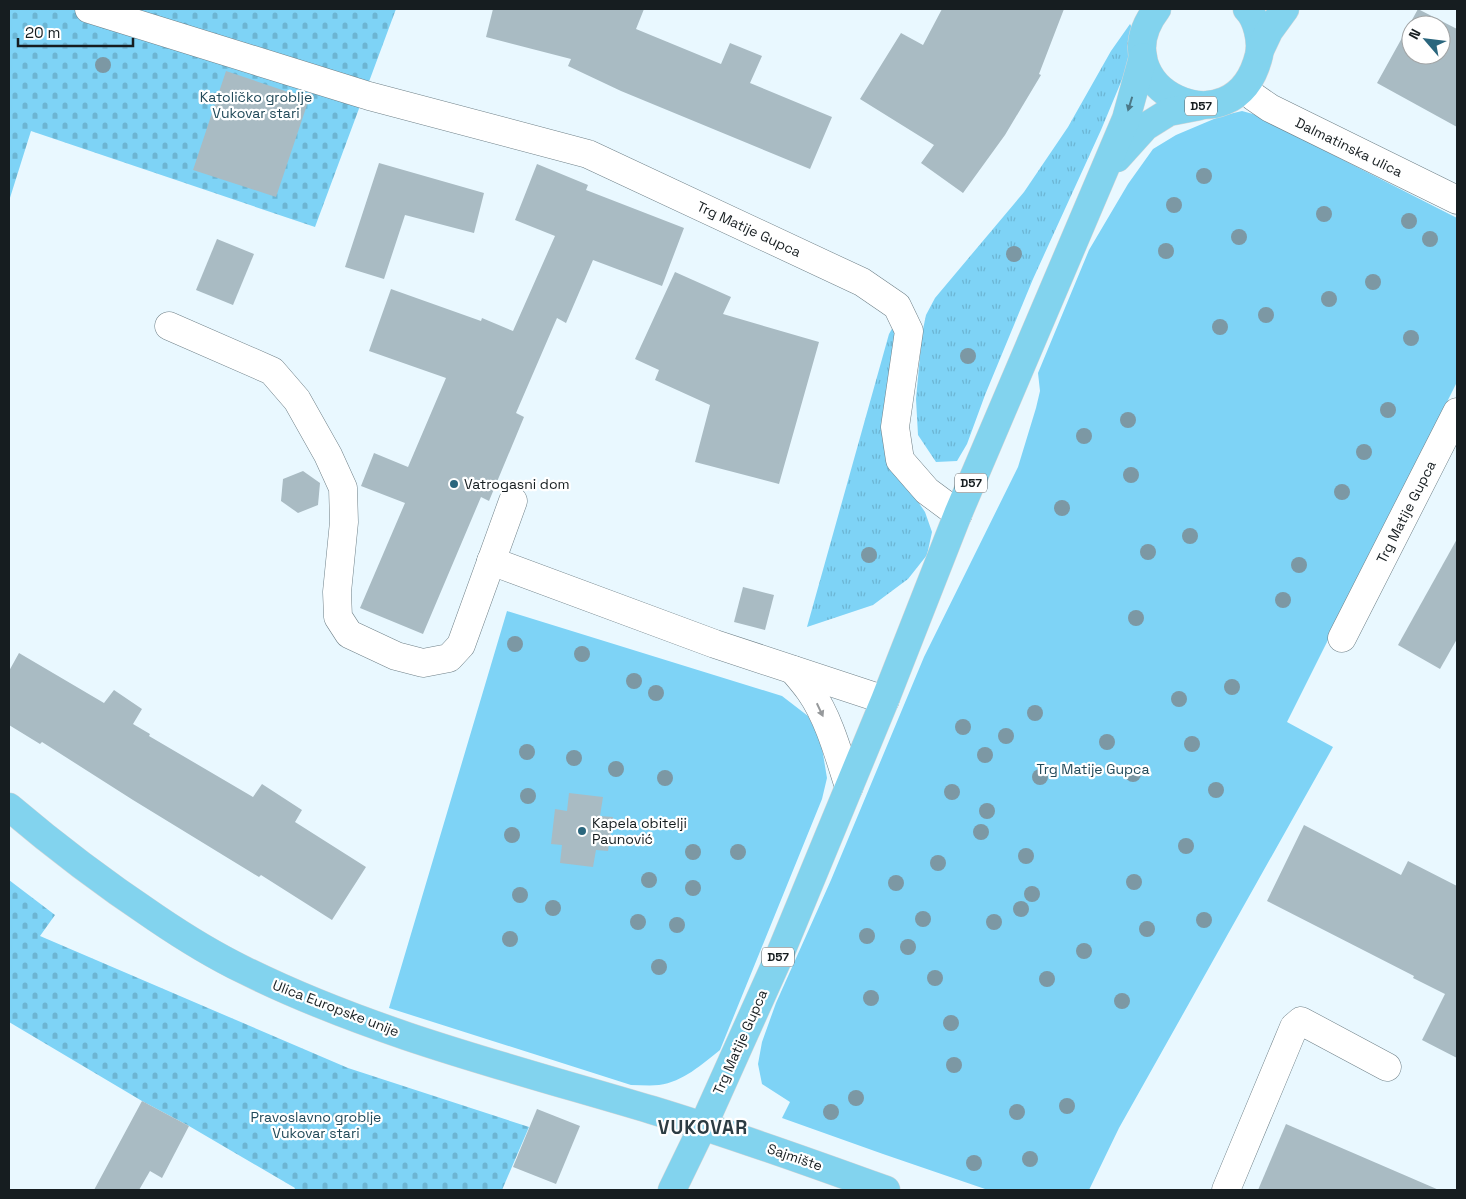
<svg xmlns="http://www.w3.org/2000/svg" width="1466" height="1199" viewBox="0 0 1466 1199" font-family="'Space Grotesk',sans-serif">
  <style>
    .grass { fill: url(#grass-tufts) }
    .cemetery { fill: url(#cemetery-stones) }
    .park { fill: #7ed3f6 }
    .building { fill: #a9bbc3; fill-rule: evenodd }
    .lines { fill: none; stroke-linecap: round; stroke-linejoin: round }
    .minor-casing { stroke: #6f8088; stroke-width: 29 }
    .major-casing { stroke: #d5d6d7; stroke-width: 29 }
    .minor { stroke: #fff; stroke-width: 28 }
    .major { stroke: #82d3ee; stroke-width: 28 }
    .tree { fill: #7c98a4 }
    .oneway { fill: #4c7887 }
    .oneway2 { fill: #96999b }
    .poi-dot { fill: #2a667d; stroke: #fff; stroke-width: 2 }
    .labels { text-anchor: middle; stroke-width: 4.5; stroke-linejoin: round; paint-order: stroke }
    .shield { fill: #fff; stroke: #5c6163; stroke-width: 1 }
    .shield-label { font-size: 12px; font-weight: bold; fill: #161d20 }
    .park-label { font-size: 14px; fill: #224a5a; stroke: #fff }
    .street-label { font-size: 14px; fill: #161d20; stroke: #fff }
    .poi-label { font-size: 14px; fill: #161d20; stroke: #fff; text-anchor: start }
    .district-label { font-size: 19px; font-weight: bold; letter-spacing: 1px; fill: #2c3c43; stroke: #fff }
  </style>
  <defs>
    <pattern id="grass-tufts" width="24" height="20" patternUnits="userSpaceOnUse" patternTransform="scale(1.25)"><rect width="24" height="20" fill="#7ed3f6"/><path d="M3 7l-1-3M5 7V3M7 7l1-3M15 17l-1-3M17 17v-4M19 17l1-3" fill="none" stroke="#6cb5d3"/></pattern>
    <pattern id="cemetery-stones" width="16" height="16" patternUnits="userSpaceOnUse" patternTransform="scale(1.25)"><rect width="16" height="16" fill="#7ed3f6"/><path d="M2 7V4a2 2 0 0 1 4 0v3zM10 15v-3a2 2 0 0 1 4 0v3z" fill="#6cb5d3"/></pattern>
  </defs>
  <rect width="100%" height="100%" fill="#e9f8ff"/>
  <g class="grass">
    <polygon points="1130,24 1134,31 1126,70 1101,130 1033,279 985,395 967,444 957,461 936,462 918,435 916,399 922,334 926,315 935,298 1024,192 1068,127 1111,51"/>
    <polygon points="893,327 897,338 910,490 925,512 932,532 927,555 908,579 873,605 807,627 889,334"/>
  </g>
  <g class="cemetery">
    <polygon points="9,9 396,9 315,227 31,131 9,201"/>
    <polygon points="9,880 55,915 40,936 348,1068 529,1127 502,1190 294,1190 295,1188 189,1126 142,1101 9,1022"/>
  </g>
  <g class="park">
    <polygon points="1242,111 1253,114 1457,218 1457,382 1287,722 1333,747 1119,1128 1089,1190 988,1190 883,1154 782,1118 790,1102 762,1084 758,1064 762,1042 776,1003 831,880 924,657 1018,467 1036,408 1040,391 1038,373 1089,250 1128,184 1153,149 1176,135 1221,116"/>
    <path d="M 507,611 L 782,696 L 808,716 L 821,742 L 827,778 L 822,799 L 720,1050 C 702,1064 683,1082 659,1085 C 650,1086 640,1085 631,1085 L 389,1008 Z"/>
  </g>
  <g class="building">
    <polygon points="493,9 644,9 636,29 721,64 730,43 762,56 750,83 832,117 810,169 621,91 568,66 571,59 486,37"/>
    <polygon points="942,9 1064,9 1039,74 1041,75 1005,135 963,193 921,163 934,145 860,99 901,33 923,45"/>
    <path d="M 1418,9 L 1457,29 L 1457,127 L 1377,83 ZM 1411,25 L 1441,25 L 1441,55 L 1411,55 Z"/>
    <polygon points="226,71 309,99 276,197 193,170"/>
    <polygon points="379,163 484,193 474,233 405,215 384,279 345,267"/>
    <polygon points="537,164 588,185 586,190 684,228 662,286 593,260 566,323 557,318 516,413 524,417 489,501 481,497 423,634 360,608 405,503 361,486 374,453 408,467 446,378 369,351 391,289 481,321 482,318 513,331 555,236 515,220"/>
    <polygon points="217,239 254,254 233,305 196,290"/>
    <polygon points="675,272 731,297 723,314 819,342 779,484 695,462 710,405 655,380 659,370 635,359"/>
    <polygon points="303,471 320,483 318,505 298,513 281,501 283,479"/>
    <polygon points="1457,539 1457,639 1440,669 1398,645"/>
    <polygon points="743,587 774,595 765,630 734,622"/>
    <polygon points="19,653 104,703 114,690 142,709 133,724 150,734 149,736 253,797 262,784 302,810 295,822 366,867 332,920 261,875 259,877 133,800 42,742 40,744 9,725 9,671"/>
    <polygon points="569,793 603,797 600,816 613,817 608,851 596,850 593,867 560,863 562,845 551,844 555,809 567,811"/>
    <polygon points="1304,825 1401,875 1408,861 1457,886 1457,1058 1422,1040 1445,994 1413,978 1414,976 1267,901"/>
    <polygon points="142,1101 189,1126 162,1178 150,1171 139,1190 94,1190"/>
    <polygon points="537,1109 580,1126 556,1184 513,1167"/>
    <polygon points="1286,1124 1439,1190 1258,1190"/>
  </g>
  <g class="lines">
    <g class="minor-casing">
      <g id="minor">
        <polyline points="89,9 369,96 588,154 862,282 897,306 909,331 895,427 900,460 927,491 958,514"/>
        <polyline points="1245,87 1254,97 1270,108 1457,200"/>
        <polyline points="169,326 272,371 297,400 328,455 343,488 344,522 337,592 338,617 349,634 396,656 423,663 449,658 461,645 513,501"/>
        <polyline points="491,561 715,644 885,700"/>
        <polyline points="1342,638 1457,412"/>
        <path d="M 793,670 C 799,677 805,684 810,691 C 829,718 839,756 849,787"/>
        <polyline points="1226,1190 1294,1027 1301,1021 1387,1067"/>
      </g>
    </g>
    <g class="major-casing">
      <g id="major">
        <path d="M 1157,9 C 1097,87 1235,155 1259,55 C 1262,41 1257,19 1247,9"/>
        <polyline points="1260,50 1269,31 1285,9"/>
        <polyline points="1117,158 1145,127 1169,112 1200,106"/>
        <path d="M 9,807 C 56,847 105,884 156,918 C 184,937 213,955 244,970 C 373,1034 515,1069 652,1110 C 731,1134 809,1162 886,1190"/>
        <polyline points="672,1190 703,1126 778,959 885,700 958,514 1126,119 1143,57"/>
      </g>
    </g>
    <use href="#minor" class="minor"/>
    <use href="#major" class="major"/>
  </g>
  <g class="tree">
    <circle cx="103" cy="65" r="8"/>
    <circle cx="1204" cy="176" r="8"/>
    <circle cx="1174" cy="205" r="8"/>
    <circle cx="1324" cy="214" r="8"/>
    <circle cx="1409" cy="221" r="8"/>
    <circle cx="1239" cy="237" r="8"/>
    <circle cx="1430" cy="239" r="8"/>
    <circle cx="1166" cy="251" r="8"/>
    <circle cx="1014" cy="254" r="8"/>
    <circle cx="1373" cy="282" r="8"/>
    <circle cx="1329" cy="299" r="8"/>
    <circle cx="1266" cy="315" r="8"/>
    <circle cx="1220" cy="327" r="8"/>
    <circle cx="1411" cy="338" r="8"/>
    <circle cx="968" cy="356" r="8"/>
    <circle cx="1388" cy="410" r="8"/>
    <circle cx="1128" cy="420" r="8"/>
    <circle cx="1084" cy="436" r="8"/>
    <circle cx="1364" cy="452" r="8"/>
    <circle cx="1131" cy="475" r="8"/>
    <circle cx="1342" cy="492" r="8"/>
    <circle cx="1062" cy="508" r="8"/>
    <circle cx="1190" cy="536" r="8"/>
    <circle cx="1148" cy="552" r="8"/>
    <circle cx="869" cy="555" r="8"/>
    <circle cx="1299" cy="565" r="8"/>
    <circle cx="1283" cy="600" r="8"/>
    <circle cx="1136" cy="618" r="8"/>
    <circle cx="515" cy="644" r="8"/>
    <circle cx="582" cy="654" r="8"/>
    <circle cx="634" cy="681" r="8"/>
    <circle cx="1232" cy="687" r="8"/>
    <circle cx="656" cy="693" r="8"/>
    <circle cx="1179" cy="699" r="8"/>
    <circle cx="1035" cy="713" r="8"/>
    <circle cx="963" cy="727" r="8"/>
    <circle cx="1006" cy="736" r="8"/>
    <circle cx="1107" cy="742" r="8"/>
    <circle cx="1192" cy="744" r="8"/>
    <circle cx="527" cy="752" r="8"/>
    <circle cx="985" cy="755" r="8"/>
    <circle cx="574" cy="758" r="8"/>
    <circle cx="616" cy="769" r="8"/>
    <circle cx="1133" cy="774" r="8"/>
    <circle cx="1040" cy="777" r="8"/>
    <circle cx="665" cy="778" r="8"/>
    <circle cx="1216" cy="790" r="8"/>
    <circle cx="952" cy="792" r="8"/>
    <circle cx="528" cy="796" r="8"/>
    <circle cx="987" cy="811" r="8"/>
    <circle cx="981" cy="832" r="8"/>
    <circle cx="512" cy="835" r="8"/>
    <circle cx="1186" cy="846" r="8"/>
    <circle cx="693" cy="852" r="8"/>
    <circle cx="738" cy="852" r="8"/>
    <circle cx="1026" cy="856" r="8"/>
    <circle cx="938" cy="863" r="8"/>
    <circle cx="649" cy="880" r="8"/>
    <circle cx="1134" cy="882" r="8"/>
    <circle cx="896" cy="883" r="8"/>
    <circle cx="693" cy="888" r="8"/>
    <circle cx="1032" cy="894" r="8"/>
    <circle cx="520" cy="895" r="8"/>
    <circle cx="553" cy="908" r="8"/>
    <circle cx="1021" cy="909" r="8"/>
    <circle cx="923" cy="919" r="8"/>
    <circle cx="1204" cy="920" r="8"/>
    <circle cx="638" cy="922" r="8"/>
    <circle cx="994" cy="922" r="8"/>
    <circle cx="677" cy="925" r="8"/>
    <circle cx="1147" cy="929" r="8"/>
    <circle cx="867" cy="936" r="8"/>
    <circle cx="510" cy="939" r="8"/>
    <circle cx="908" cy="947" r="8"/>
    <circle cx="1084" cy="951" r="8"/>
    <circle cx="659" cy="967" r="8"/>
    <circle cx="935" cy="978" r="8"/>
    <circle cx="1047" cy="979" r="8"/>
    <circle cx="871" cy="998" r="8"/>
    <circle cx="1122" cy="1001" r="8"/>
    <circle cx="951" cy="1023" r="8"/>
    <circle cx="954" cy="1065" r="8"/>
    <circle cx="856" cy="1098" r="8"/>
    <circle cx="1067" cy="1106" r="8"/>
    <circle cx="831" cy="1112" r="8"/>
    <circle cx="1017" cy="1112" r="8"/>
    <circle cx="1030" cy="1159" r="8"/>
    <circle cx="974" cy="1163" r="8"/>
  </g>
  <defs><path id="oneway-solid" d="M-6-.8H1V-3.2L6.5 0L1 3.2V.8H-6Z" transform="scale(1.25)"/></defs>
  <use class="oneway" href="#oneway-solid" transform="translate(1130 104) rotate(107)"/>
  <use class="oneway2" href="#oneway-solid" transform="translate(820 710) rotate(65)"/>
  <g class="poi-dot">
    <circle cx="454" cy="484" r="5"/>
    <circle cx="582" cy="831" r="5"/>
  </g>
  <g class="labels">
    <g class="shield">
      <rect x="1185" y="96.5" width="32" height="19" rx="4"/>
      <rect x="955" y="473.5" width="32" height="19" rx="4"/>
      <rect x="762" y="947.5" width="32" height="19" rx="4"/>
    </g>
    <g class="shield-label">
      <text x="1201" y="110">D57</text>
      <text x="971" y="487">D57</text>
      <text x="778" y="961">D57</text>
    </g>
    <g class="park-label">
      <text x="256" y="102">Katoličko groblje<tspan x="256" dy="16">Vukovar stari</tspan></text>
      <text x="1093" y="774">Trg Matije Gupca</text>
      <text x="316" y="1122">Pravoslavno groblje<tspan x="316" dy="16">Vukovar stari</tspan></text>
    </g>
    <g class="street-label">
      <text transform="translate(1349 147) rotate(26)" y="5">Dalmatinska ulica</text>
      <text transform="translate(749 229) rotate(25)" y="5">Trg Matije Gupca</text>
      <text transform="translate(1406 512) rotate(-63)" y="5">Trg Matije Gupca</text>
      <text transform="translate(336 1008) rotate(21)" y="5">Ulica Europske unije</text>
      <text transform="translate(740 1042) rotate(-66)" y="5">Trg Matije Gupca</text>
      <text transform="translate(795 1157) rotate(19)" y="5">Sajmište</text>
    </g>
    <g class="poi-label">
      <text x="464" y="489">Vatrogasni dom</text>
      <text x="592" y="828">Kapela obitelji<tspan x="592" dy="16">Paunović</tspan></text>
    </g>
    <g class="district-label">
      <text x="703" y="1134">VUKOVAR</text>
    </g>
  </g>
  <rect width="1466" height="1199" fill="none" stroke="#161d20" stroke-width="20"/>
  <g transform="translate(1426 40) rotate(298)"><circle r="24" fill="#ffffff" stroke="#a2a5a6"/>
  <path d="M0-4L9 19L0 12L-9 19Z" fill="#2a667d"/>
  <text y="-8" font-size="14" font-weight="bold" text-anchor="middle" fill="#161d20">N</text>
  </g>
  <path d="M18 38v8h115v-8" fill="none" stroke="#161d20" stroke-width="2.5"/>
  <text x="25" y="38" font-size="15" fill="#161d20" stroke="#ffffff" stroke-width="4" paint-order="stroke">20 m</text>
</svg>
